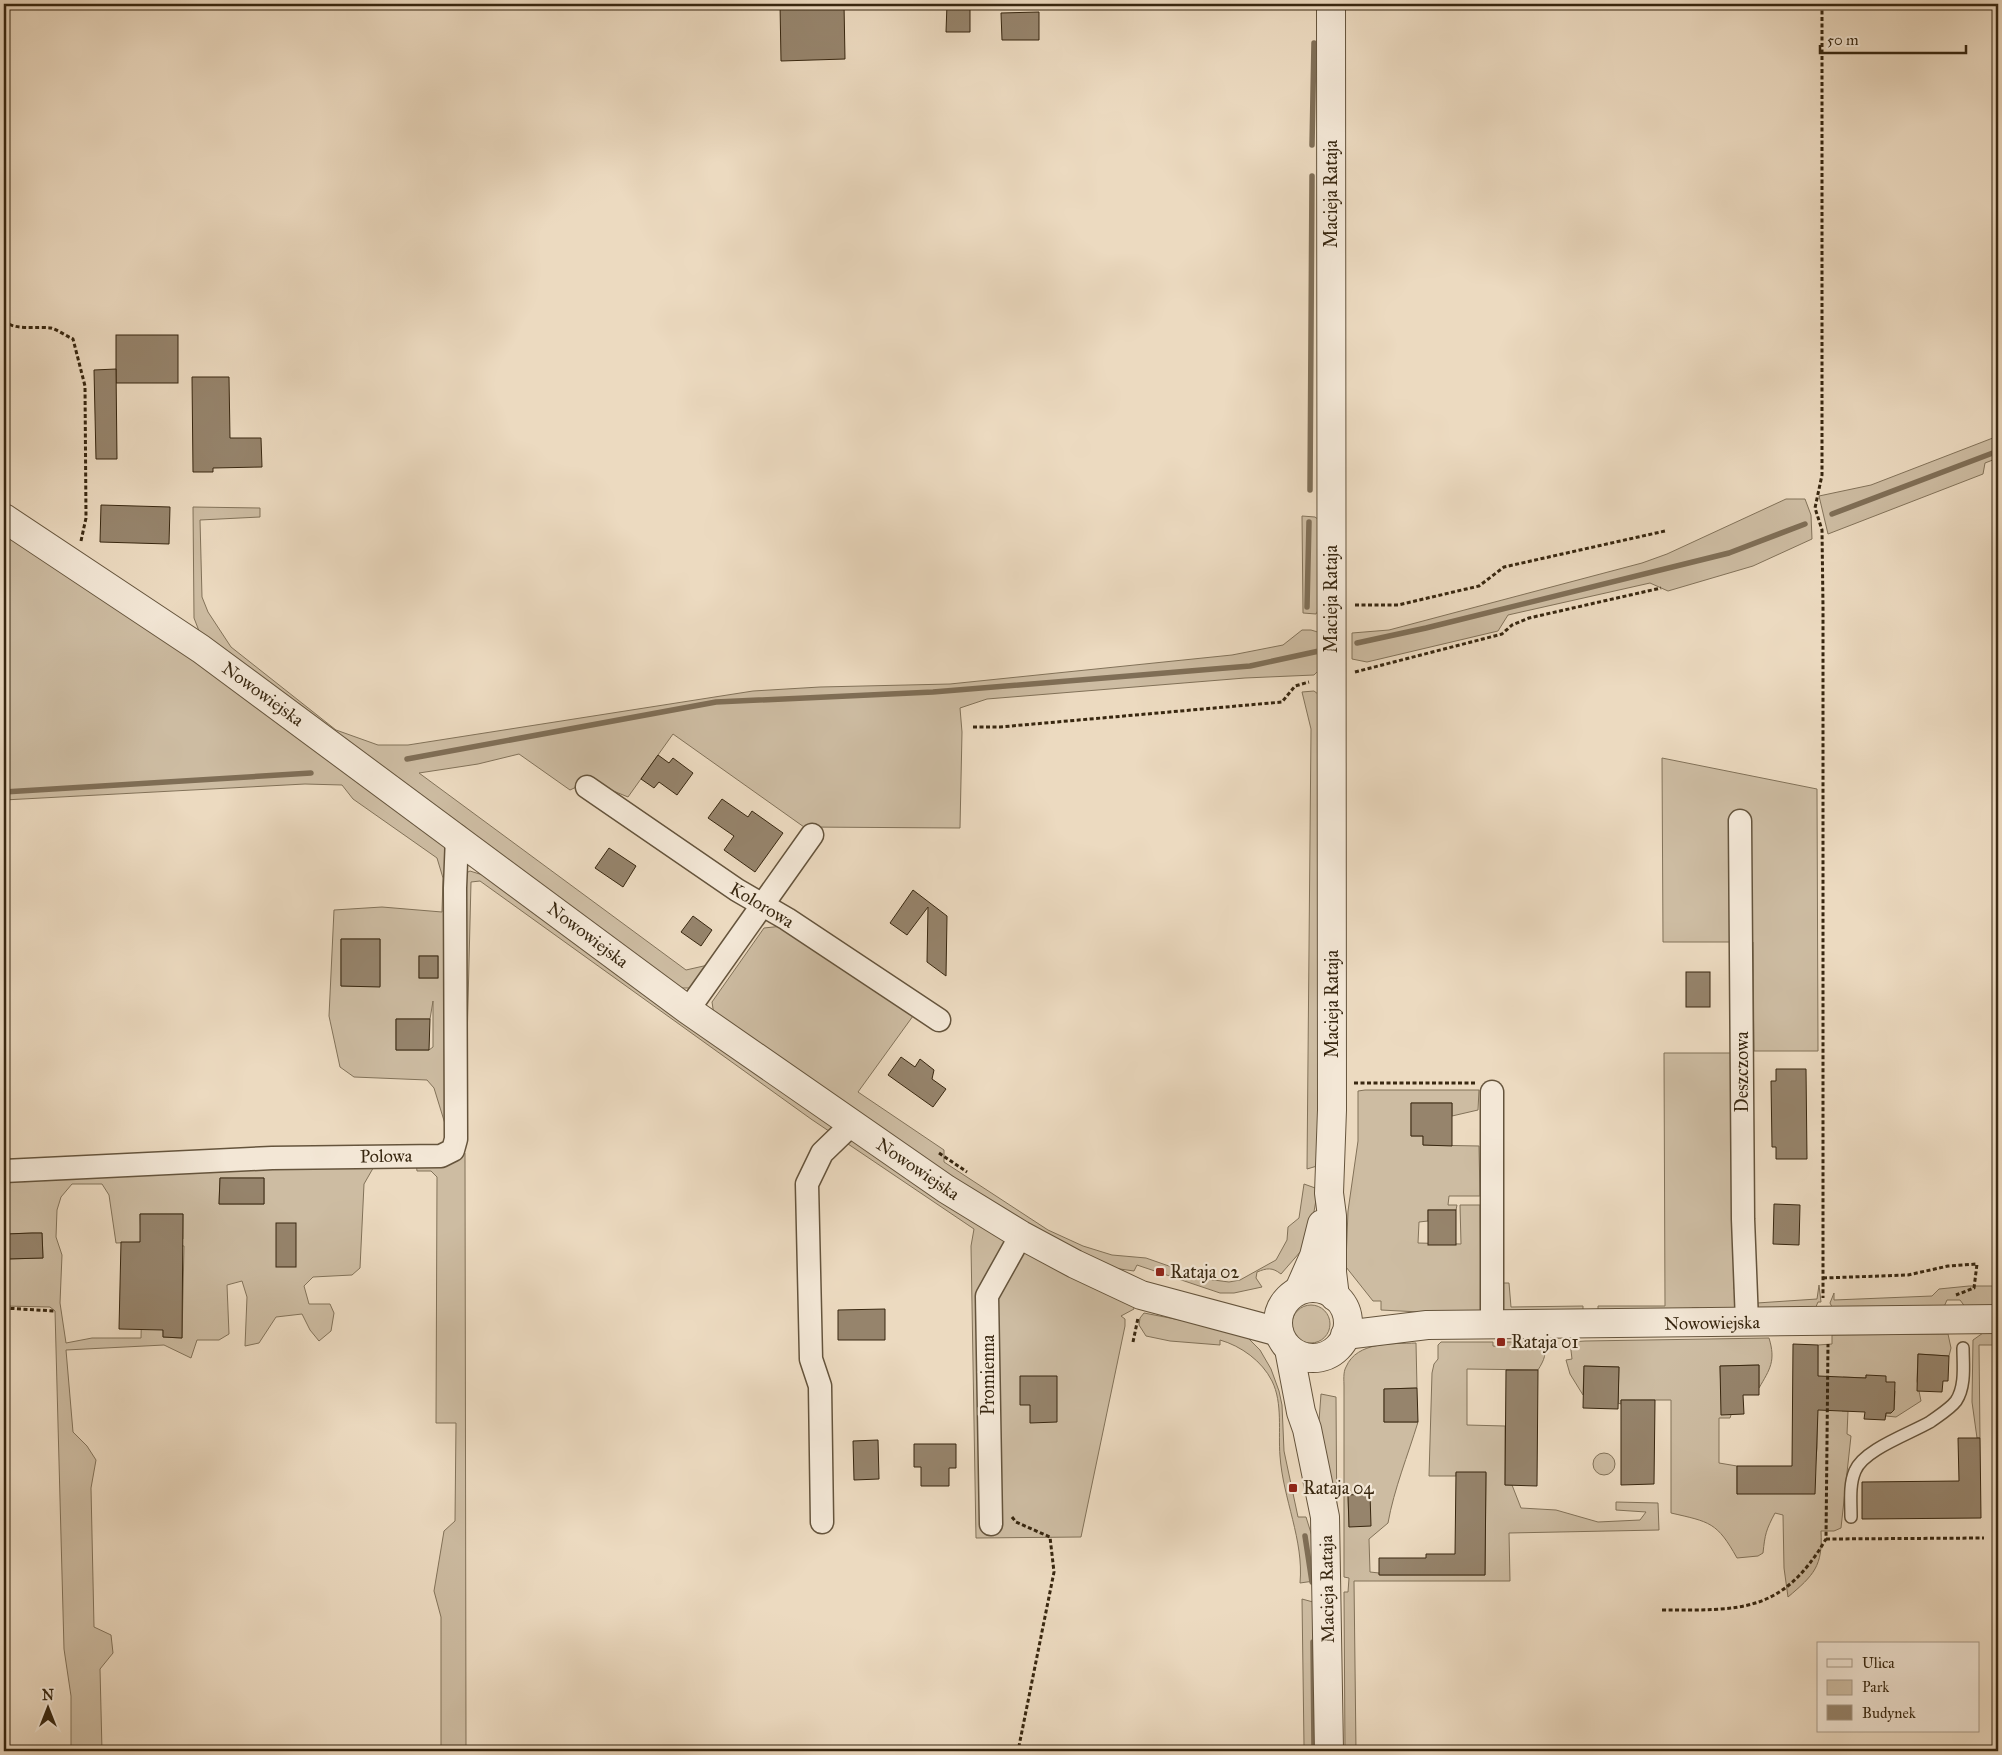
<svg xmlns="http://www.w3.org/2000/svg" width="2002" height="1755" viewBox="0 0 2002 1755" font-family="'IM FELL Great Primer',serif">
  <style>
    .green { fill: #cdbca2; stroke: #827259; fill-rule: evenodd }
    .lines { fill: none; stroke-linecap: round; stroke-linejoin: round }
    .stream { stroke: #7f6e56; stroke-width: 5.5 }
    .building { fill: #96846c; stroke: #382710 }
    .service-casing { stroke: #65543c; stroke-width: 14 }
    .minor-casing { stroke: #65543c; stroke-width: 25 }
    .tertiary-casing { stroke: #65543c; stroke-width: 30 }
    .path { stroke: #382710; stroke-width: 3; stroke-dasharray: 4 2.5; stroke-linecap: butt }
    .service { stroke: #f3e7d6; stroke-width: 11 }
    .minor { stroke: #f3e7d6; stroke-width: 22 }
    .tertiary { stroke: #f3e7d6; stroke-width: 28 }
    .poi-dot { fill: #8f2418; stroke: #f3e7d6; stroke-width: 2 }
    .labels { text-anchor: middle; stroke-width: 4.5; stroke-linejoin: round; paint-order: stroke }
    .street-label { font-size: 18px; fill: #382710; stroke: #f3e7d6 }
    .poi-label { font-size: 18px; fill: #382710; stroke: #f3e7d6; text-anchor: start }
  </style>
  <rect width="100%" height="100%" fill="#ecdac0"/>
  <filter id="stains"><feTurbulence type="fractalNoise" baseFrequency=".004" numOctaves="4"/><feColorMatrix values="0 0 0 0 .2 0 0 0 0 .09 0 0 0 0 .02 0 0 0 .5 -.17"/></filter>
  <radialGradient id="worn" r=".72"><stop offset=".6" stop-color="#630" stop-opacity="0"/><stop offset="1" stop-color="#630" stop-opacity=".3"/></radialGradient>
  <g class="green">
    <polygon points="1998,436 1998,458 1985,463 1983,474 1828,534 1819,496 1871,485"/>
    <polygon points="1786,499 1805,499 1811,515 1812,539 1753,566 1668,591 1650,583 1508,615 1498,631 1367,662 1352,659 1352,633 1389,630 1642,563 1667,554"/>
    <polygon points="193,507 260,508 260,517 200,520 202,597 208,612 231,647 336,730 378,745 408,745 753,691 820,687 950,684 1232,655 1283,645 1302,630 1311,630 1321,633 1320,669 1314,675 1245,678 987,699 960,708 962,732 960,828 804,827 673,734 628,797 589,781 570,790 519,754 478,764 419,773 686,970 708,965 692,988 676,988 199,631 194,618"/>
    <polygon points="1302,516 1315,517 1319,520 1321,605 1316,614 1303,613"/>
    <path d="M 4,526 L 90,583 L 443,843 L 462,875 L 470,871 L 486,876 L 1133,1304 L 1134,1309 L 1121,1316 L 1125,1319 L 1125,1326 L 1081,1537 L 976,1538 L 971,1246 L 974,1229 L 811,1119 L 480,881 L 471,882 L 465,1124 L 446,1127 L 434,1088 L 427,1080 L 354,1077 L 340,1067 L 329,1016 L 334,910 L 382,907 L 442,912 L 443,878 L 437,858 L 353,799 L 342,785 L 305,784 L 4,800 ZM 341,939 L 380,939 L 380,986 L 341,986 ZM 419,956 L 438,956 L 438,978 L 419,978 ZM 433,1001 L 433,1047 L 429,1050 L 396,1050 L 396,1019 L 430,1019 Z"/>
    <polygon points="1314,691 1322,697 1321,1157 1317,1166 1307,1169 1311,729 1302,692"/>
    <polygon points="1662,758 1817,789 1818,1051 1754,1051 1753,942 1663,942"/>
    <path d="M 783,926 L 913,1016 L 858,1092 L 944,1150 L 944,1162 L 1048,1230 L 1083,1246 L 1112,1255 L 1146,1258 L 1206,1279 L 1229,1282 L 1240,1280 L 1276,1260 L 1287,1240 L 1288,1227 L 1299,1218 L 1304,1184 L 1318,1189 L 1307,1251 L 1301,1251 L 1281,1274 C 1272,1267 1267,1268 1257,1272 L 1256,1278 L 1262,1287 L 1234,1293 L 1220,1293 L 1137,1265 L 1134,1271 L 1106,1267 L 1016,1219 L 886,1134 L 714,1015 L 712,1002 L 764,928 Z"/>
    <polygon points="1664,1053 1732,1053 1734,1289 1757,1303 1817,1299 1819,1285 1821,1302 1818,1302 1815,1309 1705,1314 1699,1308 1692,1308 1684,1315 1598,1312 1598,1306 1665,1306"/>
    <polygon points="1365,1090 1479,1090 1478,1110 1452,1116 1452,1103 1411,1103 1411,1136 1423,1136 1423,1145 1479,1146 1480,1196 1449,1196 1448,1205 1457,1205 1456,1210 1428,1210 1428,1221 1419,1222 1418,1243 1461,1244 1460,1205 1480,1205 1481,1310 1478,1315 1381,1310 1381,1301 1373,1301 1346,1267 1346,1262 1348,1211 1358,1141 1358,1091"/>
    <polygon points="460,1153 465,1153 466,1751 441,1751 441,1617 434,1591 444,1531 455,1521 456,1423 436,1423 437,1177 431,1171 417,1171 416,1162"/>
    <path d="M 376,1163 L 364,1184 L 360,1268 L 352,1275 L 313,1277 L 304,1286 L 309,1304 L 330,1304 L 334,1313 L 331,1331 L 319,1341 L 310,1330 L 302,1314 L 276,1317 L 259,1343 L 245,1346 L 247,1297 L 242,1281 L 227,1285 L 229,1334 L 219,1340 L 197,1340 L 191,1358 L 164,1345 L 66,1350 L 73,1432 L 87,1446 L 96,1460 L 91,1488 L 94,1627 L 111,1635 L 113,1653 L 100,1669 L 102,1751 L 71,1751 L 71,1696 L 64,1649 L 55,1311 L 50,1307 L 4,1306 L 4,1180 L 32,1181 L 45,1177 ZM 220,1178 L 264,1178 L 264,1204 L 219,1204 ZM 72,1184 L 102,1184 L 109,1195 L 116,1243 L 143,1242 L 141,1338 L 92,1338 L 66,1343 L 60,1303 L 62,1255 L 56,1237 L 57,1210 L 61,1197 ZM 140,1214 L 183,1214 L 183,1239 L 141,1239 ZM 32,1233 L 42,1233 L 43,1258 L 7,1259 L 6,1234 ZM 164,1245 L 184,1246 L 182,1338 L 163,1337 Z"/>
    <polygon points="1502,1283 1509,1283 1511,1307 1583,1306 1583,1311 1501,1314"/>
    <polygon points="1969,1286 1998,1286 1998,1308 1966,1308 1960,1300 1947,1300 1943,1309 1832,1307 1830,1303 1834,1293 1834,1300 1932,1296 1939,1289"/>
    <circle cx="1311" cy="1324" r="19"/>
    <path d="M 1144,1313 L 1242,1332 L 1260,1350 L 1271,1369 L 1279,1391 L 1282,1405 L 1284,1451 L 1298,1517 L 1306,1517 L 1316,1549 L 1314,1581 L 1300,1583 C 1304,1540 1283,1499 1280,1456 C 1278,1432 1283,1403 1272,1381 C 1262,1361 1241,1346 1220,1340 L 1220,1345 L 1170,1341 L 1146,1336 L 1139,1325 L 1140,1318 Z"/>
    <polygon points="1983,1333 1998,1333 1998,1345 1979,1345 1980,1438 1977,1438 1972,1402 1973,1340"/>
    <path d="M 1948,1334 L 1951,1348 L 1949,1356 L 1918,1354 L 1917,1381 L 1921,1401 L 1896,1417 L 1886,1416 L 1886,1413 L 1891,1413 L 1894,1410 L 1895,1391 L 1886,1382 L 1866,1375 L 1866,1378 L 1843,1377 L 1842,1411 L 1848,1411 L 1847,1434 L 1851,1436 L 1841,1528 L 1834,1531 L 1821,1531 C 1823,1566 1814,1575 1788,1597 L 1784,1568 L 1783,1515 L 1775,1513 C 1766,1530 1765,1534 1763,1553 L 1758,1556 L 1737,1558 C 1717,1522 1710,1522 1671,1513 L 1671,1400 L 1621,1400 L 1621,1404 L 1618,1403 L 1619,1367 L 1584,1366 L 1583,1395 L 1570,1374 L 1566,1360 L 1572,1359 L 1570,1342 L 1585,1341 L 1769,1338 C 1776,1361 1770,1369 1759,1388 L 1759,1365 L 1720,1366 L 1721,1393 L 1731,1415 L 1730,1418 L 1719,1418 L 1719,1463 L 1737,1466 L 1737,1494 L 1815,1466 L 1817,1448 L 1818,1345 L 1832,1344 L 1832,1335 Z"/>
    <path d="M 1441,1342 L 1493,1342 L 1493,1346 L 1503,1347 L 1505,1342 L 1542,1342 C 1548,1353 1544,1360 1538,1370 L 1467,1369 L 1467,1425 L 1505,1426 L 1505,1485 L 1512,1485 L 1521,1508 L 1556,1510 L 1598,1522 L 1640,1520 L 1646,1512 L 1616,1510 L 1616,1502 L 1658,1503 L 1659,1530 L 1509,1533 L 1510,1581 L 1354,1581 L 1356,1751 L 1345,1751 L 1344,1592 L 1348,1592 L 1349,1578 L 1344,1577 L 1344,1386 C 1344,1381 1343,1372 1346,1367 C 1357,1341 1393,1344 1416,1343 L 1417,1388 L 1384,1389 L 1384,1422 L 1418,1422 C 1408,1455 1394,1489 1388,1523 L 1369,1539 L 1370,1572 L 1379,1573 L 1380,1575 L 1485,1575 L 1486,1473 L 1456,1473 L 1456,1476 L 1429,1476 L 1432,1373 L 1434,1364 L 1438,1359 L 1438,1345 ZM 1370,1494 L 1349,1527 L 1348,1495 Z"/>
    <polygon points="1321,1394 1336,1397 1337,1544 1319,1421"/>
    <circle cx="1604" cy="1464" r="11"/>
    <polygon points="1302,1599 1313,1602 1319,1751 1302,1751 1304,1745"/>
  </g>
  <g class="lines">
    <g class="stream">
      <polyline points="1312,145 1314,43"/>
      <polyline points="1310,490 1312,176"/>
      <polyline points="1832,514 1998,451"/>
      <polyline points="1307,607 1309,522"/>
      <polyline points="1357,643 1426,628 1729,553 1805,524"/>
      <polyline points="407,759 716,702 933,692 1250,666 1319,651"/>
      <polyline points="4,792 311,773"/>
      <polyline points="1305,1536 1312,1582"/>
      <polyline points="1313,1642 1314,1751"/>
    </g>
  </g>
  <g class="building">
    <polygon points="780,4 844,4 845,59 781,61"/>
    <polygon points="947,4 970,4 970,32 946,32"/>
    <polygon points="1039,12 1039,40 1002,40 1001,13"/>
    <rect x="116" y="335" width="62" height="48"/>
    <polygon points="116,369 117,459 96,459 94,370"/>
    <polygon points="192,377 229,377 230,438 261,438 262,467 213,468 213,472 193,472"/>
    <polygon points="101,505 170,507 169,544 100,542"/>
    <polygon points="658,755 669,763 673,758 693,773 677,795 659,782 654,788 641,779"/>
    <polygon points="722,799 748,817 752,811 783,833 755,872 724,850 734,836 708,818"/>
    <polygon points="609,848 636,866 623,887 595,868"/>
    <polygon points="913,890 947,916 946,976 927,962 928,907 907,935 890,923"/>
    <polygon points="693,916 712,930 701,946 681,932"/>
    <polygon points="341,939 380,939 380,987 341,986"/>
    <rect x="419" y="956" width="19" height="22"/>
    <rect x="1686" y="972" width="24" height="35"/>
    <polygon points="396,1019 430,1019 429,1050 396,1050"/>
    <polygon points="901,1057 915,1067 920,1059 934,1070 932,1079 946,1089 933,1107 888,1075"/>
    <polygon points="1776,1069 1806,1069 1807,1159 1776,1159 1776,1147 1772,1147 1771,1081 1776,1081"/>
    <polygon points="1411,1103 1452,1103 1452,1146 1423,1145 1423,1136 1411,1136"/>
    <polygon points="220,1178 264,1178 264,1204 219,1204"/>
    <polygon points="1774,1204 1800,1205 1799,1245 1773,1244"/>
    <rect x="1428" y="1210" width="28" height="35"/>
    <polygon points="140,1214 183,1214 182,1338 163,1337 163,1330 119,1329 121,1242 140,1242"/>
    <rect x="276" y="1223" width="20" height="44"/>
    <polygon points="32,1233 42,1233 43,1258 7,1259 6,1234"/>
    <polygon points="885,1309 885,1340 838,1340 838,1310"/>
    <polygon points="1793,1344 1818,1345 1818,1376 1866,1378 1866,1375 1886,1376 1886,1382 1895,1382 1894,1410 1891,1413 1886,1413 1885,1420 1864,1419 1865,1412 1818,1410 1815,1494 1737,1494 1737,1466 1792,1466"/>
    <polygon points="1918,1354 1949,1356 1948,1381 1943,1381 1942,1392 1917,1391"/>
    <polygon points="1759,1365 1759,1395 1743,1395 1744,1414 1721,1415 1720,1366"/>
    <polygon points="1584,1366 1619,1367 1618,1409 1583,1408"/>
    <polygon points="1506,1370 1538,1370 1537,1486 1505,1485"/>
    <polygon points="1020,1376 1057,1376 1057,1422 1030,1423 1030,1405 1020,1405"/>
    <polygon points="1417,1388 1418,1422 1384,1422 1384,1389"/>
    <polygon points="1621,1400 1655,1400 1654,1484 1621,1485"/>
    <polygon points="1958,1438 1980,1438 1981,1518 1862,1519 1862,1482 1959,1481"/>
    <polygon points="878,1440 879,1479 854,1480 853,1441"/>
    <polygon points="914,1444 956,1444 956,1468 949,1468 949,1486 921,1486 921,1467 914,1467"/>
    <polygon points="1456,1472 1486,1472 1485,1575 1379,1575 1379,1558 1426,1558 1426,1554 1455,1554"/>
    <polygon points="1370,1494 1371,1526 1349,1527 1348,1495"/>
  </g>
  <g class="lines">
    <g class="service-casing">
      <path id="service" d="M 1851,1517 C 1851,1502 1849,1485 1855,1471 C 1863,1450 1909,1434 1930,1422 C 1938,1416 1950,1409 1956,1401 C 1966,1386 1963,1364 1963,1348"/>
    </g>
    <g class="minor-casing">
      <g id="minor">
        <polyline points="587,787 737,890 787,919 939,1020"/>
        <polyline points="1740,821 1743,1219 1747,1322"/>
        <polyline points="688,1010 812,835"/>
        <polyline points="1492,1092 1492,1326"/>
        <polyline points="4,1171 272,1158 441,1156 453,1150 456,1139 455,888 457,836"/>
        <polyline points="822,1522 820,1386 811,1359 807,1184 822,1153 852,1124"/>
        <polyline points="991,1524 987,1296 1021,1235"/>
      </g>
    </g>
    <g class="tertiary-casing">
      <g id="tertiary">
        <polyline points="1331,4 1332,1110 1329,1193 1332,1216 1332,1272 1335,1297"/>
        <polyline points="4,518 201,649 688,1010 946,1189 1021,1235 1075,1264 1141,1295 1279,1332"/>
        <circle cx="1313" cy="1323" r="35"/>
        <polyline points="1299,1290 1314,1256 1322,1224"/>
        <polyline points="1345,1335 1427,1325 1998,1319"/>
        <polyline points="1289,1349 1301,1412 1307,1429 1325,1517 1329,1751"/>
      </g>
    </g>
    <g class="path">
      <polyline points="1822,4 1822,475 1815,508 1822,530 1823,607 1823,1298"/>
      <path d="M 4,321 C 15,331 37,326 51,328 C 58,330 66,336 73,339 L 85,386 L 86,518 L 81,541"/>
      <polyline points="1355,605 1398,605 1479,586 1504,567 1665,531"/>
      <polyline points="1355,672 1502,634 1512,625 1529,618 1661,588"/>
      <polyline points="973,727 1000,727 1282,702 1295,686 1309,682"/>
      <polyline points="1354,1083 1475,1083"/>
      <polyline points="939,1153 967,1172"/>
      <polyline points="1823,1278 1908,1275 1948,1266 1977,1264 1974,1288 1956,1295"/>
      <polyline points="4,1308 55,1311"/>
      <polyline points="1133,1342 1138,1318"/>
      <polyline points="1012,1517 1016,1522 1050,1537 1054,1572 1018,1751"/>
      <polyline points="1826,1539 1984,1538"/>
      <path d="M 1662,1610 C 1740,1610 1782,1614 1826,1539 L 1828,1344"/>
    </g>
    <use href="#service" class="service"/>
    <use href="#minor" class="minor"/>
    <use href="#tertiary" class="tertiary"/>
  </g>
  <g class="poi-dot">
    <rect x="1155" y="1267" width="10" height="10" rx="2.5"/>
    <rect x="1496" y="1337" width="10" height="10" rx="2.5"/>
    <rect x="1288" y="1483" width="10" height="10" rx="2.5"/>
  </g>
  <g class="labels">
    <g class="street-label">
      <text transform="translate(1331 194) rotate(-90)" y="6">Macieja Rataja</text>
      <text transform="translate(1331 599) rotate(-90)" y="6">Macieja Rataja</text>
      <text transform="translate(263 694) rotate(36)" y="6">Nowowiejska</text>
      <text transform="translate(762 905) rotate(31)" y="6">Kolorowa</text>
      <text transform="translate(588 935) rotate(37)" y="6">Nowowiejska</text>
      <text transform="translate(1332 1004) rotate(-90)" y="6">Macieja Rataja</text>
      <text transform="translate(1742 1072) rotate(-90)" y="6">Deszczowa</text>
      <text transform="translate(386 1156) rotate(-1)" y="6">Polowa</text>
      <text transform="translate(918 1169) rotate(34)" y="6">Nowowiejska</text>
      <text transform="translate(1712 1323) rotate(-1)" y="6">Nowowiejska</text>
      <text transform="translate(988 1375) rotate(-90)" y="6">Promienna</text>
      <text transform="translate(1327 1589) rotate(-91)" y="6">Macieja Rataja</text>
    </g>
    <g class="poi-label">
      <text x="1170" y="1278">Rataja 02</text>
      <text x="1511" y="1348">Rataja 01</text>
      <text x="1303" y="1494">Rataja 04</text>
    </g>
  </g>
  <rect width="2002" height="1755" fill="none" stroke="#ecdac0" stroke-width="20"/>
  <rect x="5" y="5" width="1992" height="1745" fill="none" stroke="#382710" stroke-width="2.5"/>
  <rect x="10" y="10" width="1982" height="1735" fill="none" stroke="#382710"/>
  <rect x="1817" y="1642" width="162" height="90" fill="#f3e7d6" stroke="#a89a87"/>
  <rect x="1827" y="1659" width="25" height="8" fill="#f3e7d6" stroke="#a89a87"/>
  <text x="1862" y="1668" font-size="15" fill="#382710">Ulica</text>
  <rect x="1827" y="1680" width="25" height="15" fill="#cdbca2" stroke="#a89a87"/>
  <text x="1862" y="1692" font-size="15" fill="#382710">Park</text>
  <rect x="1827" y="1705" width="25" height="15" fill="#96846c" stroke="#a89a87"/>
  <text x="1862" y="1718" font-size="15" fill="#382710">Budynek</text>
  <g transform="translate(48 1708)" stroke="#f3e7d6" stroke-width="4" paint-order="stroke">
  <path d="M0-4L9 19L0 12L-9 19Z" fill="#382710"/>
  <text y="-8" font-size="14" font-weight="bold" text-anchor="middle" fill="#382710">N</text>
  </g>
  <path d="M1820 45v8h146v-8" fill="none" stroke="#382710" stroke-width="2.5"/>
  <text x="1827" y="45" font-size="15" fill="#382710" stroke="#f3e7d6" stroke-width="4" paint-order="stroke">50 m</text>
  <rect width="100%" height="100%" filter="url(#stains)"/>
  <rect width="100%" height="100%" fill="url(#worn)"/>
</svg>
